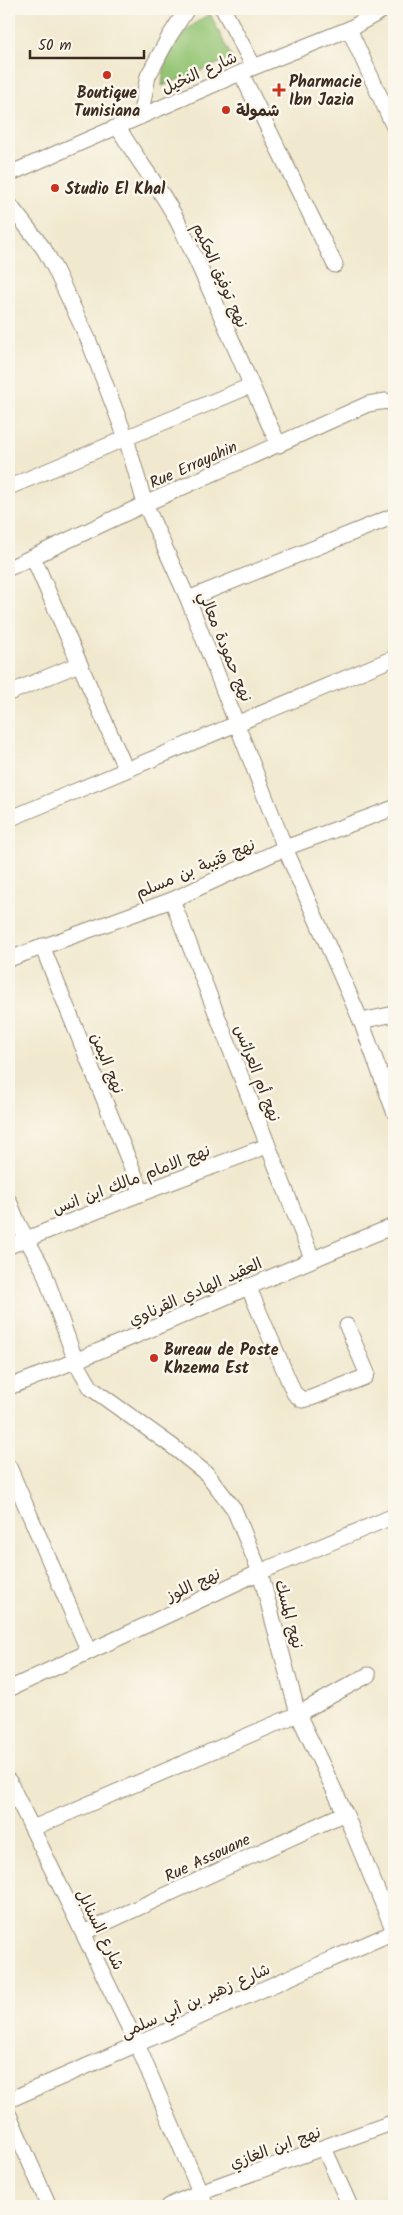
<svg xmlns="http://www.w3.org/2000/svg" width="403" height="2215" viewBox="0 0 403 2215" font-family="Kalam,'Playpen Sans Arabic',sans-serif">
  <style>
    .green { fill: #94c575; stroke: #68784a }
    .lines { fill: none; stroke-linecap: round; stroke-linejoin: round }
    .minor-casing { stroke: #968a76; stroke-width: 17 }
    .minor { stroke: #fff; stroke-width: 15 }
    .poi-dot { fill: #c8321e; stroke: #fbf7ec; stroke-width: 2 }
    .labels { text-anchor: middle; stroke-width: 5; stroke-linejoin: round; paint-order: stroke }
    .street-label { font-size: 16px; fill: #3b2a1e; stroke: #fbf7ec }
    .poi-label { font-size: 16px; font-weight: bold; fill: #3b2a1e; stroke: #fbf7ec; text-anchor: start }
  </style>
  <rect width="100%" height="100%" fill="#fbf7ec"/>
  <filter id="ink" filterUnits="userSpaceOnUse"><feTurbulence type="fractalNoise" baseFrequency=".02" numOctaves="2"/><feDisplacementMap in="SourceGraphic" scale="10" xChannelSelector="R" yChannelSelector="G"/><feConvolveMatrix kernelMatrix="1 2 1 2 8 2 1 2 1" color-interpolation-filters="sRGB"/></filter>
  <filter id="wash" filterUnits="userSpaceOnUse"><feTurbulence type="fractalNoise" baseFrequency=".0096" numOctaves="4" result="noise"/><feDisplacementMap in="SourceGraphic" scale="20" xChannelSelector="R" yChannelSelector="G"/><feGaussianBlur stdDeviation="1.12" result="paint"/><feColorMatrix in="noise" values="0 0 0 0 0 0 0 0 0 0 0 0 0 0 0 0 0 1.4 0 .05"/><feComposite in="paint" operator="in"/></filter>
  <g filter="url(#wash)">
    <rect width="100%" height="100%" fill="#f1e9cf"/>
    <path class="green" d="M 210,14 L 232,58 L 162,86 C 163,77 164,67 167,58 C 172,41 195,21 210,14 Z"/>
  </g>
  <g filter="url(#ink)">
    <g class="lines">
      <g class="minor-casing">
        <g id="minor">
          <polyline points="223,9 254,67"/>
          <polyline points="349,29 394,127"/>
          <polyline points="241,73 335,265"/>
          <polyline points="140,117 148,76 169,37 187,9"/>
          <path d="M 118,127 C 136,159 160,187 177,220 C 214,293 243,371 279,445"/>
          <polyline points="9,174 254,67 349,29 385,9"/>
          <polyline points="9,204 44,249 55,269 88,339 126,438 145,504 188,599 285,848 361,1021 394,1111"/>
          <polyline points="9,487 250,386"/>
          <polyline points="33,557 126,770"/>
          <polyline points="9,568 145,504 368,404 386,401 394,404"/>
          <polyline points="188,599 394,516"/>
          <polyline points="9,693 79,664"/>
          <polyline points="9,819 394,658"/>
          <polyline points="172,900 312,1258"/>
          <polyline points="42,946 142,1193"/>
          <polyline points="9,959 172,900 285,848 394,808"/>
          <polyline points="361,1021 394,1014"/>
          <polyline points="9,1201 18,1223 43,1269 76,1362 91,1388 172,1446 207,1474 234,1509 260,1572 298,1714 345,1813 394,1931"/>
          <polyline points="9,1246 142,1193 267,1146"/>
          <polyline points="248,1286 294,1393 302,1400 311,1398 365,1377 367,1373 347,1326"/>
          <path d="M 9,1387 C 139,1338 265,1277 394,1226"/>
          <polyline points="9,1467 89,1652"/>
          <polyline points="9,1689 260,1572 394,1516"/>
          <polyline points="9,1781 137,2044 206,2206"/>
          <polyline points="33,1828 298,1714 368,1675"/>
          <polyline points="83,1933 345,1813"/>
          <polyline points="9,2100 394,1932"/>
          <polyline points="9,2115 49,2206"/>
          <polyline points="324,2148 350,2206"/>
          <polyline points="168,2206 200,2192 394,2122"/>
        </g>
      </g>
      <use href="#minor" class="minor"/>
    </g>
  </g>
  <g class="poi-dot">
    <circle cx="107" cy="75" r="5"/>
    <path d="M276.5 82.5h5v5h5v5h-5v5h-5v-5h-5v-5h5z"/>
    <circle cx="226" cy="110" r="5"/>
    <circle cx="55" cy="188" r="5"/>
    <circle cx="154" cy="1358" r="5"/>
  </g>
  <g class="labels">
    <g class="street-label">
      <text transform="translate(199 72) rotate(-24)" y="6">شارع النخيل</text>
      <text transform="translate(221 275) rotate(66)" y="6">نهج توفيق الحكيم</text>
      <text transform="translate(193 464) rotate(-24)" y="6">Rue Errayahin</text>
      <text transform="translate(226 646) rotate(68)" y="6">نهج حمودة معالي</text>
      <text transform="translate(195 868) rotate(-23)" y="6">نهج قتيبة بن مسلم</text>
      <text transform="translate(108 1063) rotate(68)" y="6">نهج اليمن</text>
      <text transform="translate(258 1073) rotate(69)" y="6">نهج أم العرائس</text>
      <text transform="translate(131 1179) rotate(-21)" y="6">نهج الامام مالك ابن انس</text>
      <text transform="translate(195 1291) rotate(-24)" y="6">العقيد الهادي القرناوي</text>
      <text transform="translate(193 1584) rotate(-25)" y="6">نهج اللوز</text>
      <text transform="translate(290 1614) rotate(75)" y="6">نهج المسك</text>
      <text transform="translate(207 1857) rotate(-25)" y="6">Rue Assouane</text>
      <text transform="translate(101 1929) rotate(64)" y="6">شارع السنابل</text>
      <text transform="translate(195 2000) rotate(-24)" y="6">شارع زهير بن أبي سلمى</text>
      <text transform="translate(275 2147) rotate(-20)" y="6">نهج ابن الغازي</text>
    </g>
    <g class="poi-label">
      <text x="289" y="87">Pharmacie<tspan x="289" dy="18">Ibn Jazia</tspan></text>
      <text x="107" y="98" text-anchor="middle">Boutique<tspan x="107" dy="18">Tunisiana</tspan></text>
      <text x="236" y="116">شمولة</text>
      <text x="65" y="194">Studio El Khal</text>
      <text x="164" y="1355">Bureau de Poste<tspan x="164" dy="18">Khzema Est</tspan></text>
    </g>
  </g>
  <rect width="403" height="2215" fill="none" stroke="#fbf7ec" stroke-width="30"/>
  <path d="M30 50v8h114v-8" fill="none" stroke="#3b2a1e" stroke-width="2.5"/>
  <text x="38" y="50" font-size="15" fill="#3b2a1e" stroke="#fbf7ec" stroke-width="4" paint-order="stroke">50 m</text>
</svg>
